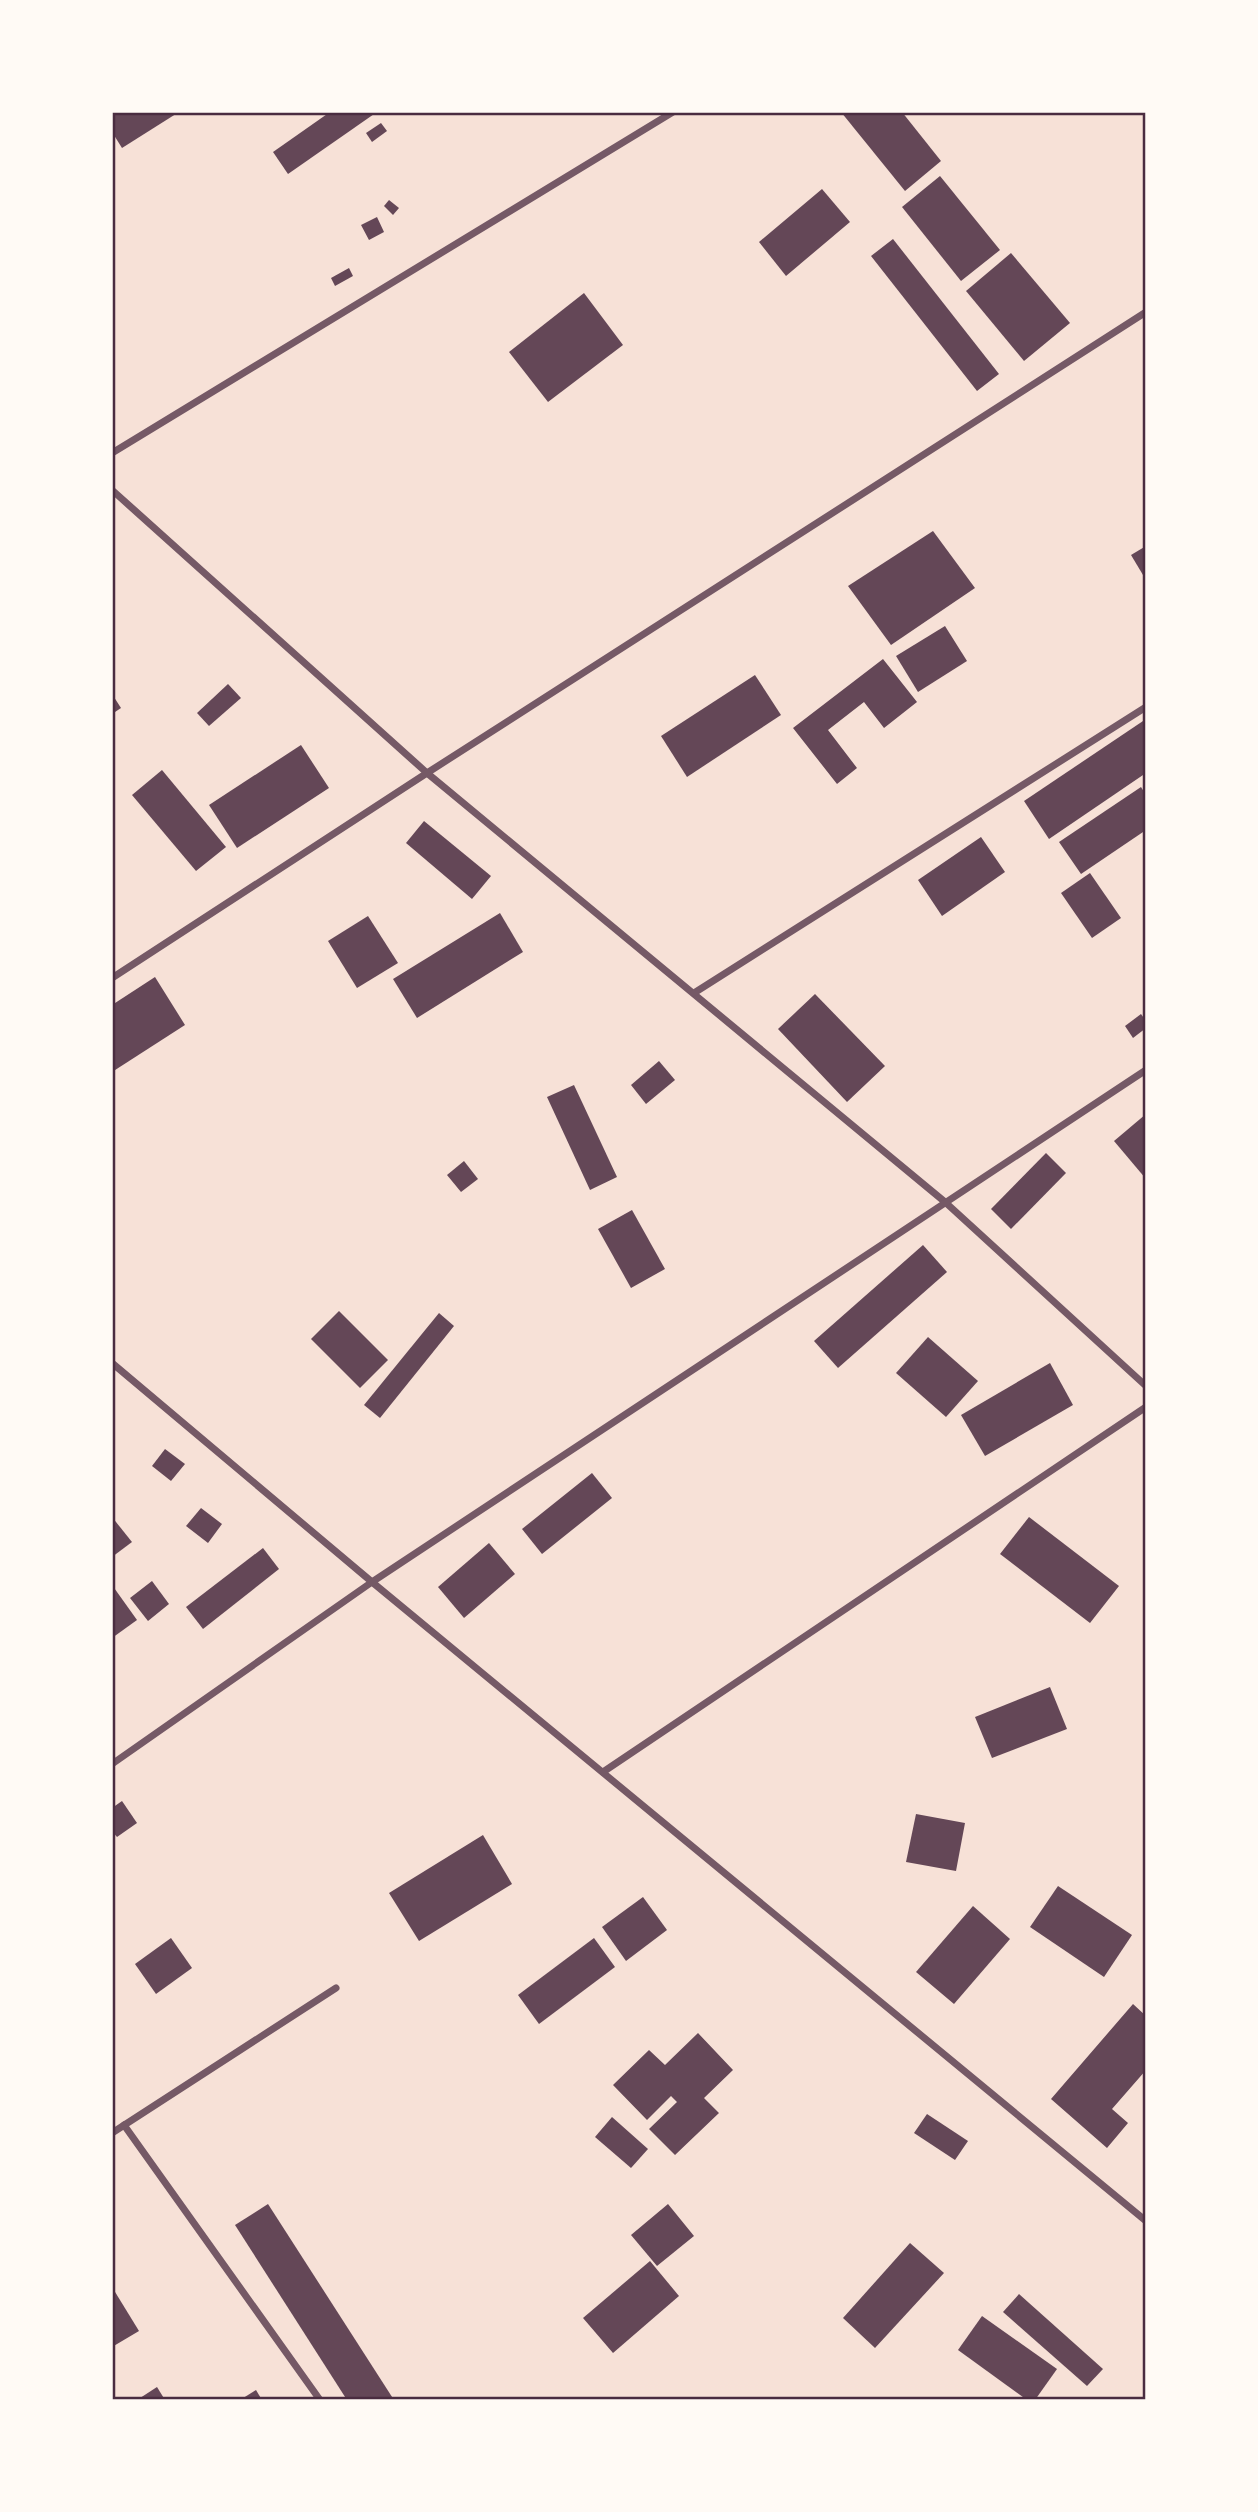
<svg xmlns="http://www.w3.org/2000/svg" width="1258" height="2512" viewBox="0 0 1258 2512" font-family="'Alegreya Sans',sans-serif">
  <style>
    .building { fill: #644757 }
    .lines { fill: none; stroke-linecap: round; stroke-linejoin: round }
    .minor { stroke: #755966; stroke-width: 7 }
    .neatline { fill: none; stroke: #4a2c40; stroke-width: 2.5 }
  </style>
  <rect width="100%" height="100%" fill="#f7e1d7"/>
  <g class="building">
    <polygon points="112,112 179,112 122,148 112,132"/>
    <polygon points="330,112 377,112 288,174 273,152"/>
    <polygon points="841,112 902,112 941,161 905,191"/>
    <polygon points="381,123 387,131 372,142 366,133"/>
    <polygon points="940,176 1000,250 961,281 902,207"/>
    <polygon points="822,189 850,222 786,276 759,242"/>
    <polygon points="389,200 399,208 393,215 384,206"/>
    <polygon points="377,217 384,232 369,240 361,225"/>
    <polygon points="893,239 999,374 977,391 871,256"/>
    <polygon points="1011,253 1070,323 1024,361 966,291"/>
    <polygon points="349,268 353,276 335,286 331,278"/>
    <polygon points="584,293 623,345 548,402 509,352"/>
    <polygon points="933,531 975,588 891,645 848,586"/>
    <polygon points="1146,546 1146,580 1131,555"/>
    <polygon points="945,626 967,661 918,692 896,656"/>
    <polygon points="883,659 917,702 884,728 864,702 828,730 857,768 837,784 793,728"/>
    <polygon points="755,675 781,715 687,777 661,736"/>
    <polygon points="228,684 241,698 209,726 197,713"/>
    <polygon points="112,694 121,708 112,714"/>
    <polygon points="1146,719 1146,773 1049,839 1024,801"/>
    <polygon points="301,745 329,788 237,848 209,805"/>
    <polygon points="162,770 226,847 196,871 132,795"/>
    <polygon points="1141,787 1146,795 1146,830 1081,874 1059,842"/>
    <polygon points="424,821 491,876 472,899 406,843"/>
    <polygon points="981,837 1005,872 942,916 918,880"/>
    <polygon points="1090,873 1121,918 1092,938 1061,893"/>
    <polygon points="500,913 523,952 417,1018 393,979"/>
    <polygon points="368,916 398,963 357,988 328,941"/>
    <polygon points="155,977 185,1025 112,1072 112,1005"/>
    <polygon points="815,994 885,1066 847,1102 778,1029"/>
    <polygon points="1141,1014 1146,1021 1146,1028 1133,1038 1125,1026"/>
    <polygon points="659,1061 675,1080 646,1104 631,1085"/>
    <polygon points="574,1085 617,1177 590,1190 547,1097"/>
    <polygon points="1146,1114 1146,1179 1114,1141"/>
    <polygon points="1046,1153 1066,1173 1011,1229 991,1209"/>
    <polygon points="464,1161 478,1179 461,1192 447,1175"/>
    <polygon points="632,1210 665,1269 631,1288 598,1229"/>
    <polygon points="923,1245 947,1272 838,1368 814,1341"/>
    <polygon points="339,1311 388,1360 360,1388 311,1339"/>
    <polygon points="439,1313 454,1326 380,1418 364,1405"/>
    <polygon points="928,1337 978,1381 946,1417 896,1373"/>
    <polygon points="1050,1363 1073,1405 985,1456 961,1415"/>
    <polygon points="165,1449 185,1464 171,1481 152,1466"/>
    <polygon points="592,1473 612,1498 542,1554 522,1529"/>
    <polygon points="201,1508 222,1524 208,1543 186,1526"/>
    <polygon points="112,1517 132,1542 112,1557"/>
    <polygon points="1029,1517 1119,1586 1090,1623 1000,1554"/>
    <polygon points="489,1543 515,1574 464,1618 438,1587"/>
    <polygon points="263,1548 279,1569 203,1629 186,1607"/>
    <polygon points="152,1581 169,1604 148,1621 130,1598"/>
    <polygon points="112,1585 137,1620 112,1638"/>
    <polygon points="1050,1687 1067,1729 992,1758 975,1717"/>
    <polygon points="122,1801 137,1823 117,1837 112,1831 112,1808"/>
    <polygon points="916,1814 965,1823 956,1871 906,1862"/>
    <polygon points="483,1835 512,1884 419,1941 389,1893"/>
    <polygon points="1058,1886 1132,1935 1104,1977 1030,1927"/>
    <polygon points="643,1897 667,1930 626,1961 602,1927"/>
    <polygon points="973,1906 1010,1939 954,2004 916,1972"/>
    <polygon points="171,1938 192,1968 156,1994 135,1964"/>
    <polygon points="594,1938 615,1967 539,2024 518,1995"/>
    <polygon points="1133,2004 1146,2016 1146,2070 1112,2109 1128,2123 1107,2148 1051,2099"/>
    <polygon points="698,2033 733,2070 704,2098 719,2113 675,2155 649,2129 677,2102 671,2096 647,2120 613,2085 649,2050 665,2065"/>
    <polygon points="927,2114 968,2141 955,2160 914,2133"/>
    <polygon points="612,2117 648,2149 631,2168 595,2137"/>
    <polygon points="268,2204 394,2400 347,2400 235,2225"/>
    <polygon points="668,2204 694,2236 657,2266 631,2235"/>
    <polygon points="910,2243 944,2273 875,2348 843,2318"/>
    <polygon points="650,2261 679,2296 613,2353 583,2318"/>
    <polygon points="112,2287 139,2331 112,2347"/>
    <polygon points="1019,2294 1103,2369 1087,2386 1003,2312"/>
    <polygon points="982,2316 1057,2369 1035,2400 1027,2400 958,2350"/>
    <polygon points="157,2387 165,2400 137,2400"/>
    <polygon points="256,2390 262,2400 240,2400"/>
  </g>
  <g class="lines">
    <g class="minor">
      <polyline points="112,453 673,112"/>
      <polyline points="112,490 427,773 945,1202 1146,1386"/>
      <polyline points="112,978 427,773 1146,312"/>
      <polyline points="694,993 1146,707"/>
      <polyline points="112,1363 372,1582 1146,2221"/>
      <polyline points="112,1764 372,1582 1146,1070"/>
      <polyline points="603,1772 1146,1407"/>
      <polyline points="124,2125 320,2400"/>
      <polyline points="112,2133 336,1988"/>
    </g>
  </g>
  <rect width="1258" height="2512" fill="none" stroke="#fffaf5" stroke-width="228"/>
  <rect x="114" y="114" width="1030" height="2284" class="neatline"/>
</svg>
